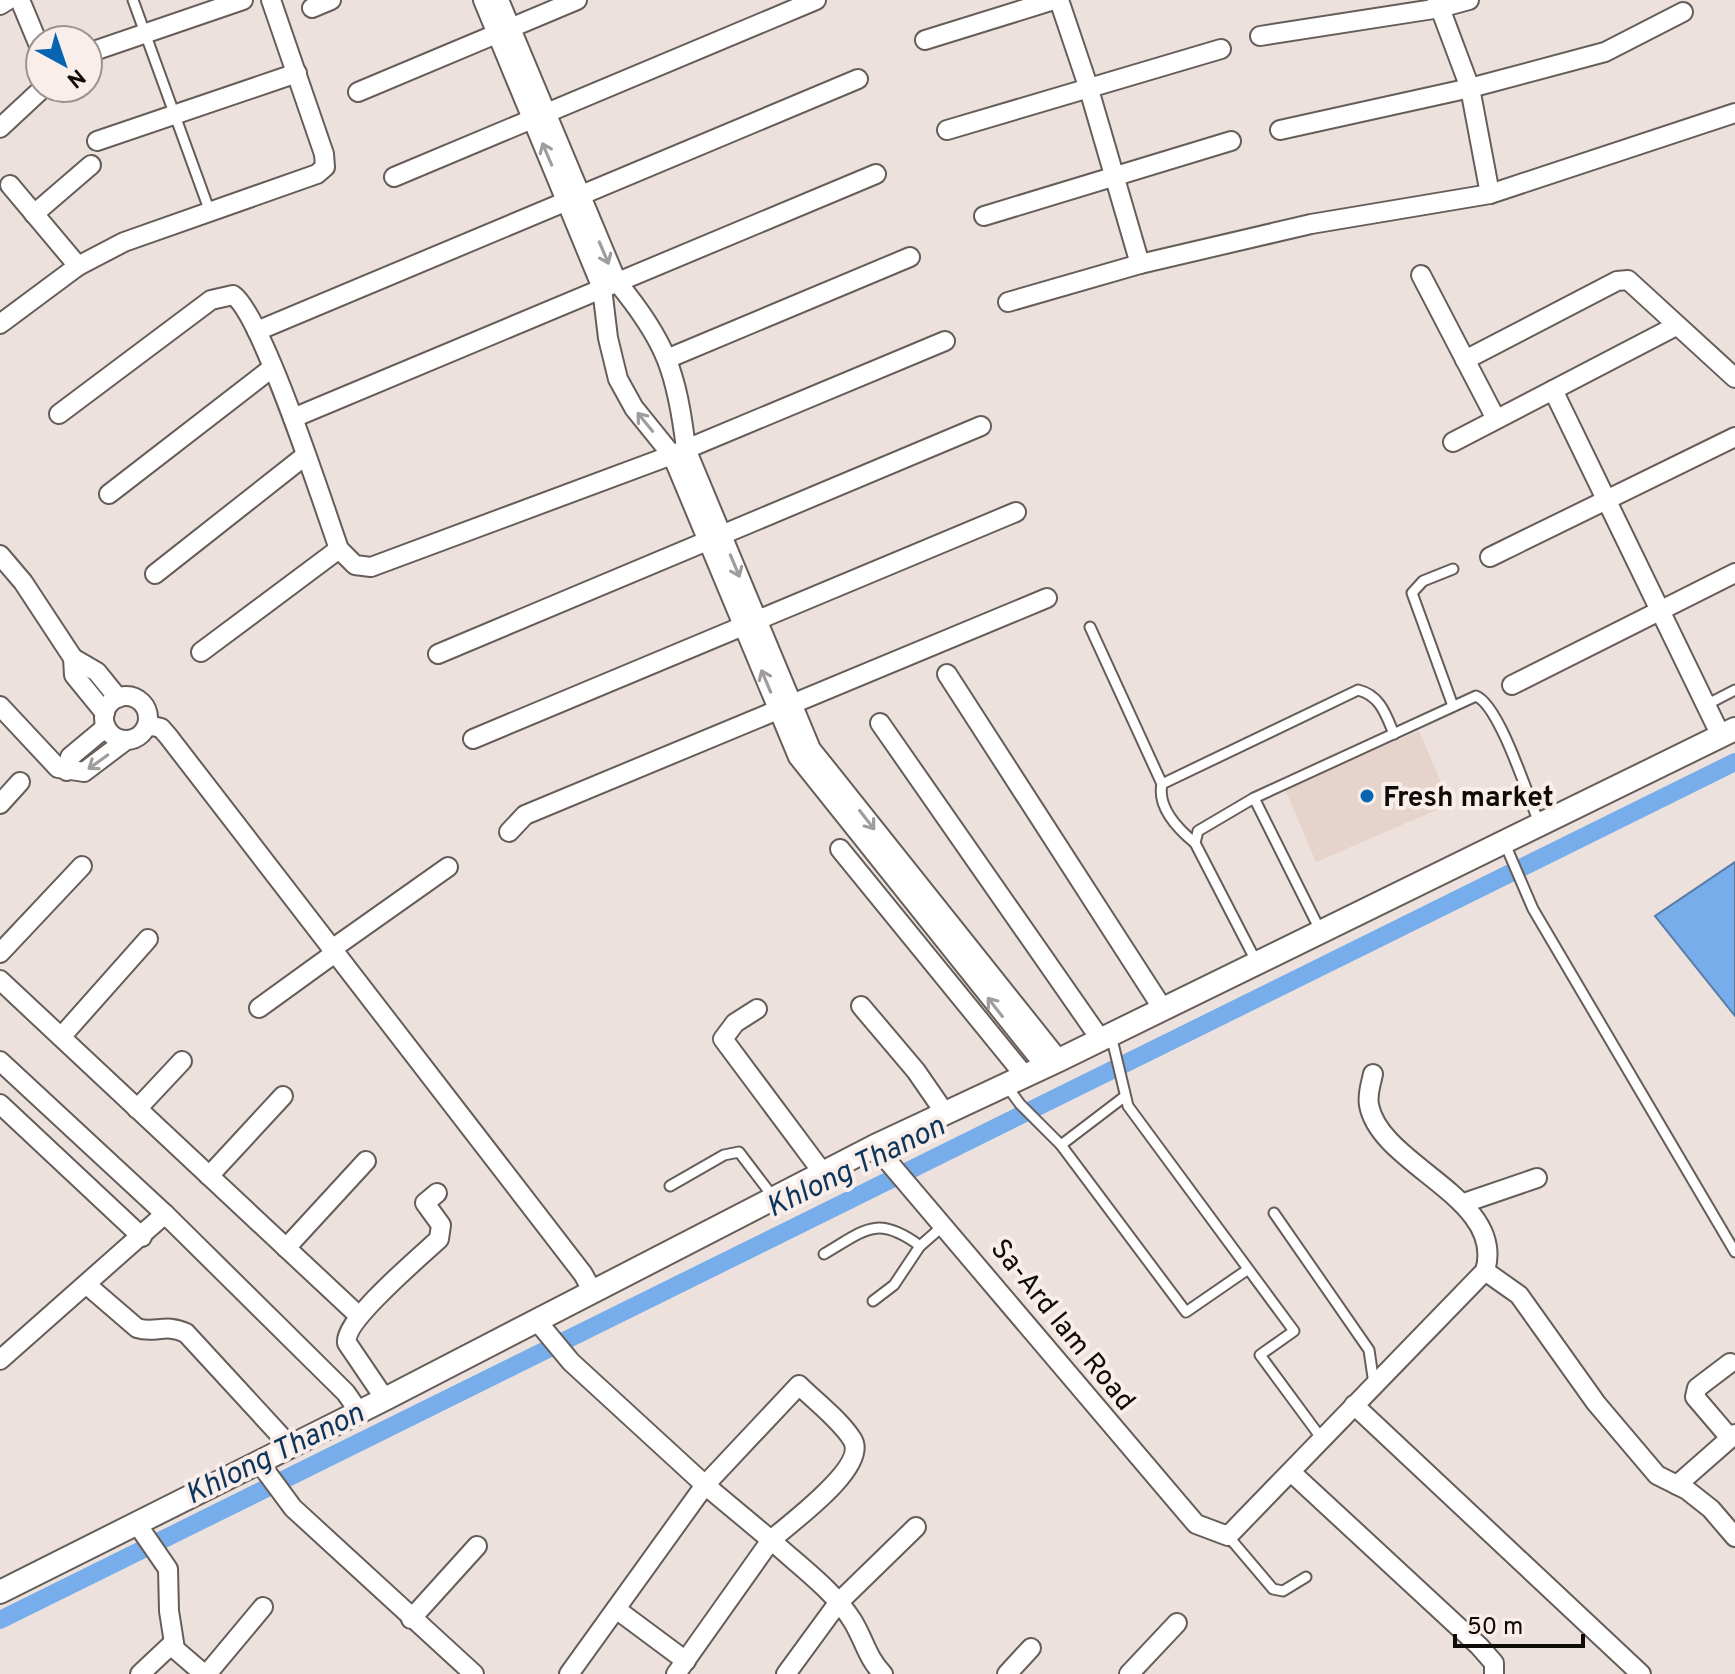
<svg xmlns="http://www.w3.org/2000/svg" width="1735" height="1674" viewBox="0 0 1735 1674" font-family="Overpass,sans-serif">
  <style>
    .built { fill: #e6d3cb }
    .water { fill: #76adea; stroke: #577ca6; stroke-width: 2 }
    .lines { fill: none; stroke-linecap: round; stroke-linejoin: round }
    .canal { stroke: #76adea; stroke-width: 18 }
    .service-casing { stroke: #665d59; stroke-width: 13 }
    .minor-casing { stroke: #665d59; stroke-width: 22 }
    .tertiary-casing { stroke: #665d59; stroke-width: 26 }
    .service { stroke: #fff; stroke-width: 9 }
    .minor { stroke: #fff; stroke-width: 18 }
    .tertiary { stroke: #fff; stroke-width: 22 }
    .oneway { stroke: #9f9d9d }
    .poi-dot { fill: #0664b1; stroke: #f9eeea; stroke-width: 3 }
    .labels { text-anchor: middle; stroke-width: 8; stroke-linejoin: round; paint-order: stroke }
    .poi-label { font-size: 28px; font-weight: bold; fill: #0e0b09; stroke: #f9eeea; text-anchor: start }
    .street-label { font-size: 28px; fill: #0e0b09; stroke: #f9eeea }
    .water-label { font-size: 30px; font-style: italic; fill: #0d355c; stroke: #f9eeea }
  </style>
  <rect width="100%" height="100%" fill="#ece1dc"/>
  <polygon class="built" points="1419,731 1450,804 1316,862 1285,789"/>
  <polygon class="water" points="1735,862 1735,1016 1655,916"/>
  <g class="lines">
    <polyline class="canal" points="0,1620 1735,762"/>
    <g class="service-casing">
      <g id="service">
        <polyline points="133,0 210,212"/>
        <polyline points="1090,627 1162,784"/>
        <polyline points="1706,705 1735,690"/>
        <polyline points="1453,706 1412,593 1423,581 1453,569"/>
        <polyline points="1254,798 1321,932"/>
        <path d="M 1195,843 C 1178,829 1157,807 1162,784 L 1358,690 C 1380,695 1386,715 1394,734"/>
        <polyline points="1505,844 1533,909 1735,1252"/>
        <path d="M 1257,963 L 1195,843 L 1198,831 L 1254,798 L 1476,696 C 1500,706 1528,797 1540,825"/>
        <polyline points="1111,1035 1128,1106 1294,1331 1260,1355 1322,1439"/>
        <polyline points="1006,1085 1020,1104 1061,1145 1186,1312 1247,1270"/>
        <polyline points="1061,1145 1124,1097"/>
        <polyline points="670,1186 724,1155 739,1152 774,1198"/>
        <polyline points="1274,1213 1369,1350 1374,1384"/>
        <path d="M 824,1254 C 865,1230 877,1214 920,1246"/>
        <polyline points="873,1301 894,1285 920,1246 944,1225"/>
        <polyline points="1228,1536 1273,1589 1283,1591 1306,1577"/>
      </g>
    </g>
    <g class="minor-casing">
      <g id="minor">
        <polyline points="20,0 40,48"/>
        <polyline points="483,0 602,288 608,338 618,379 634,408 672,455 798,757 1045,1066"/>
        <path d="M 499,0 L 617,282 C 666,341 677,373 686,449 L 811,749 L 1059,1060"/>
        <polyline points="1059,0 1088,86 1140,264"/>
        <polyline points="1437,0 1470,88 1490,194"/>
        <polyline points="0,5 8,0"/>
        <polyline points="312,8 331,0"/>
        <polyline points="1260,36 1440,8 1469,0"/>
        <polyline points="925,40 1054,0"/>
        <polyline points="88,53 243,0"/>
        <polyline points="358,92 577,0"/>
        <polyline points="0,128 43,88"/>
        <polyline points="947,130 1221,49"/>
        <polyline points="1280,130 1470,88 1605,52 1683,12"/>
        <polyline points="97,141 297,73"/>
        <polyline points="394,177 816,0"/>
        <polyline points="10,185 78,266"/>
        <polyline points="34,214 91,165"/>
        <polyline points="984,216 1231,141"/>
        <polyline points="1421,275 1496,419"/>
        <polyline points="1008,302 1140,264 1311,224 1490,194 1735,113"/>
        <polyline points="0,324 78,266 124,242 317,174 325,167 324,154 271,0"/>
        <polyline points="257,331 858,79"/>
        <polyline points="669,358 910,257"/>
        <polyline points="1465,360 1617,281 1628,280 1735,378"/>
        <polyline points="1553,390 1721,736"/>
        <path d="M 59,414 L 211,300 L 233,295 C 262,314 324,507 339,549 L 355,565 L 371,567 L 672,455 L 945,341"/>
        <polyline points="293,418 876,174"/>
        <polyline points="1453,442 1676,326"/>
        <polyline points="109,494 272,368"/>
        <polyline points="0,555 23,582 73,658 74,675 105,713"/>
        <polyline points="1490,557 1735,437"/>
        <polyline points="155,574 306,455"/>
        <polyline points="201,652 339,549"/>
        <polyline points="438,654 981,426"/>
        <polyline points="73,658 97,672 118,698"/>
        <polyline points="947,674 1163,1009"/>
        <polyline points="1512,685 1735,573"/>
        <circle cx="126" cy="718" r="22"/>
        <polyline points="0,706 58,768 84,772 125,741"/>
        <polyline points="880,723 1101,1040"/>
        <polyline points="148,725 161,728 168,736 583,1274 593,1292"/>
        <polyline points="473,739 1016,512"/>
        <polyline points="67,771 70,757 106,727"/>
        <polyline points="0,804 20,782"/>
        <polyline points="509,832 525,815 1047,598"/>
        <polyline points="840,849 1025,1076"/>
        <polyline points="332,949 448,867"/>
        <polyline points="0,953 82,866"/>
        <polyline points="0,980 359,1316"/>
        <polyline points="861,1006 916,1071 945,1113"/>
        <polyline points="259,1008 335,953"/>
        <polyline points="757,1009 735,1023 723,1039 823,1173"/>
        <polyline points="61,1037 148,939"/>
        <polyline points="0,1061 165,1214 346,1393 359,1412"/>
        <polyline points="0,1104 142,1237"/>
        <polyline points="137,1109 182,1061"/>
        <path d="M 875,1146 L 1196,1524 L 1228,1536 L 1485,1271 C 1507,1198 1380,1166 1369,1105 C 1367,1094 1371,1084 1373,1074"/>
        <polyline points="209,1176 283,1096"/>
        <polyline points="1464,1203 1537,1178"/>
        <polyline points="286,1248 366,1161"/>
        <polyline points="1485,1271 1519,1295 1596,1403 1657,1475 1687,1490 1711,1509 1735,1537"/>
        <path d="M 87,1285 L 137,1328 C 155,1334 165,1323 186,1333 L 290,1446"/>
        <polyline points="537,1321 571,1362 705,1485 569,1674"/>
        <polyline points="0,1360 165,1214"/>
        <polyline points="1730,1363 1697,1388 1695,1397 1730,1438"/>
        <path d="M 799,1385 C 816,1402 839,1419 852,1439 C 870,1466 790,1523 771,1540 L 705,1485 Z"/>
        <path d="M 385,1399 L 347,1343 C 343,1321 420,1257 439,1239 L 441,1225 L 425,1203 L 437,1193"/>
        <polyline points="1354,1405 1641,1674"/>
        <polyline points="259,1462 293,1508 474,1674"/>
        <polyline points="1291,1472 1479,1646 1494,1663 1494,1674"/>
        <polyline points="1677,1485 1735,1434"/>
        <polyline points="137,1524 168,1569 169,1611 175,1649 204,1674"/>
        <polyline points="616,1609 686,1661"/>
        <polyline points="411,1619 477,1546"/>
        <polyline points="140,1674 173,1643"/>
        <polyline points="207,1674 263,1607"/>
        <path d="M 676,1674 L 771,1540 C 798,1565 832,1589 852,1620 C 864,1639 867,1658 883,1674"/>
        <polyline points="786,1674 838,1603 916,1527"/>
        <polyline points="1007,1674 1031,1648"/>
        <polyline points="1129,1674 1177,1623"/>
      </g>
    </g>
    <g class="tertiary-casing">
      <polyline id="tertiary" points="0,1592 385,1399 875,1146 1059,1060 1735,729"/>
    </g>
    <use href="#service" class="service"/>
    <use href="#minor" class="minor"/>
    <use href="#tertiary" class="tertiary"/>
  </g>
  <defs><path id="oneway-shaft" d="M-6 0H5M1.5-3L5.5 0L1.5 3" fill="none" stroke-width="1.6" stroke-linecap="round" stroke-linejoin="round" transform="scale(2)"/></defs>
  <g class="oneway">
    <use href="#oneway-shaft" transform="translate(547 154) rotate(-113)"/>
    <use href="#oneway-shaft" transform="translate(604 253) rotate(67)"/>
    <use href="#oneway-shaft" transform="translate(645 422) rotate(-129)"/>
    <use href="#oneway-shaft" transform="translate(735 566) rotate(67)"/>
    <use href="#oneway-shaft" transform="translate(766 681) rotate(-113)"/>
    <use href="#oneway-shaft" transform="translate(98 762) rotate(144)"/>
    <use href="#oneway-shaft" transform="translate(867 820) rotate(52)"/>
    <use href="#oneway-shaft" transform="translate(995 1007) rotate(-128)"/>
  </g>
  <circle class="poi-dot" cx="1367" cy="796" r="8"/>
  <g class="labels">
    <g class="poi-label">
      <text x="1383" y="806">Fresh market</text>
    </g>
    <g class="street-label">
      <text transform="translate(1064 1324) rotate(51)" y="10">Sa-Ard Iam Road</text>
    </g>
    <g class="water-label">
      <text transform="translate(855 1166) rotate(-26)" y="10">Khlong Thanon</text>
      <text transform="translate(274 1453) rotate(-26)" y="10">Khlong Thanon</text>
    </g>
  </g>
  <g transform="translate(64 64) rotate(140)"><circle r="38" fill="#f9eeea" stroke="#9b9390" stroke-width="2"/>
  <path d="M0-6L14 30L0 20L-14 30Z" fill="#0664b1"/>
  <text y="-12" font-size="22" font-weight="bold" text-anchor="middle" fill="#0e0b09">N</text>
  </g>
  <path d="M1455 1634v12h128v-12" fill="none" stroke="#0e0b09" stroke-width="4"/>
  <text x="1467" y="1634" font-size="24" fill="#0e0b09" stroke="#f9eeea" stroke-width="6" paint-order="stroke">50 m</text>
</svg>
